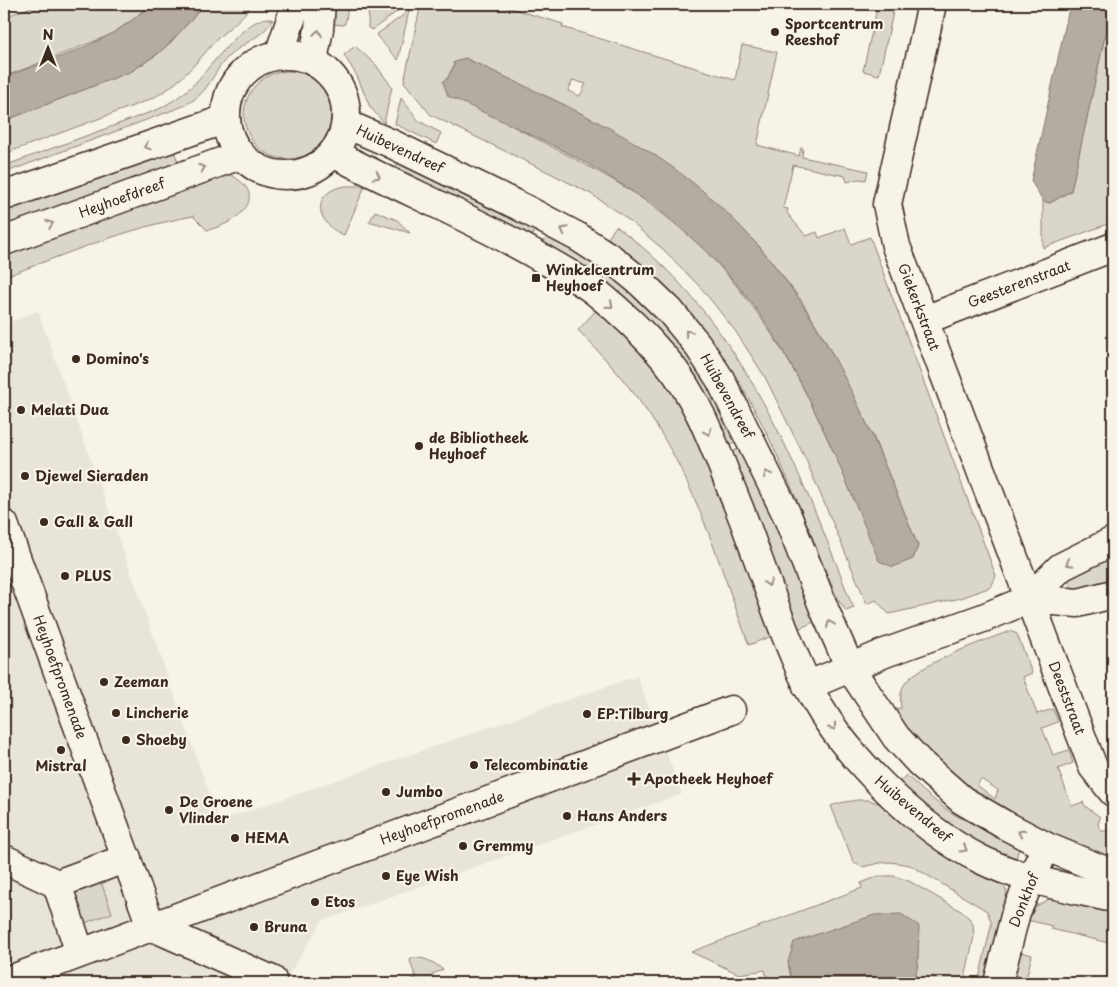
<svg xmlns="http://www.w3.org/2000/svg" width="1117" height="987" viewBox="0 0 1117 987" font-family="'Playpen Sans',sans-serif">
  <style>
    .built { fill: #e9e4d9 }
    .green { fill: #dbd6cb; stroke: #8b8074; fill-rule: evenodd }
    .water { fill: #b4aca0; stroke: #84786c }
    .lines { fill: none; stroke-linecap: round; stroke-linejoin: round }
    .minor-casing { stroke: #3b2a1e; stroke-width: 31 }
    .minor { stroke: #f7f3e8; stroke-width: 28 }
    .oneway { stroke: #998e83 }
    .poi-dot { fill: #3b2a1e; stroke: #f7f3e8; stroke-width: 2 }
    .labels { text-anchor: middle; stroke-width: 4.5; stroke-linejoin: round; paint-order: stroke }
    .poi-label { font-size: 14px; font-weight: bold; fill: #3b2a1e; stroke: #f7f3e8; text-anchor: start }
    .street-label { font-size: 14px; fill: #3b2a1e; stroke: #f7f3e8 }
  </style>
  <rect width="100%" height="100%" fill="#f7f3e8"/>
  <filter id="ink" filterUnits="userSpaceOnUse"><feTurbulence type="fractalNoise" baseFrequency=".02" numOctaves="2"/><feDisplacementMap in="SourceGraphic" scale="10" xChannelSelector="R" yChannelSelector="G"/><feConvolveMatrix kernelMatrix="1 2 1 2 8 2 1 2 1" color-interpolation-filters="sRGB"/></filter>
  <g filter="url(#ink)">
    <polygon class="built" points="38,311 219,821 637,676 682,794 322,921 284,983 4,983 4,781 7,780 4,771 4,324"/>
    <g class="green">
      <polygon points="40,4 150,4 135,18 110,35 4,77 4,17"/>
      <path d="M 203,4 L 252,4 C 243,18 231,26 219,37 C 195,63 179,87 146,101 L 4,154 L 4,121 L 132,71 L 159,53 L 193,18 Z"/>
      <polygon points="332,4 348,4 346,20 344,25 329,24"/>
      <polygon points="369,4 407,4 372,30 368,28 368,26"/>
      <path d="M 421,4 L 497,4 L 563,24 L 562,27 L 735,80 L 742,45 L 777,52 L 757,145 L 799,156 L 801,148 L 803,148 L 802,157 L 868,171 L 866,180 L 858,179 L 847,182 L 845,176 L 793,165 L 783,208 L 788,209 L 787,213 L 806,236 L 817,232 L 819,238 L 845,228 L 851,244 L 870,237 L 996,576 L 991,587 L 961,598 L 889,614 L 876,600 L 867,604 L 806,460 L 765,377 L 736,332 L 702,289 L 664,250 L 621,214 L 591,194 L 552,174 L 431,115 L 404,82 ZM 465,58 L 569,107 L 653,155 L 697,186 L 717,204 L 760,247 L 801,300 L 825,340 L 873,436 L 918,546 L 913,559 L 895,565 C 875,529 854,493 836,456 C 824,433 815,410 803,388 C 769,322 725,264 668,217 C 622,181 570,157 518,129 C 493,116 470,96 447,80 L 454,65 L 453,63 ZM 573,80 L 586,84 L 580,96 L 568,91 Z"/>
      <polygon points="878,4 895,4 879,75 863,71"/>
      <polygon points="1112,4 1113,222 1043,248 1043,201 1050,203 1071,191"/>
      <polygon points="409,11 398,60 376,35"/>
      <path d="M 267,18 L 273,20 C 262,38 243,42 228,57 C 209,77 210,94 181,107 L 4,173 L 4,166 L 159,109 C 170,103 181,96 191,87 C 209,70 242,21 267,18 Z"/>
      <polygon points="355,46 376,65 392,87 384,123 370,107 357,76 344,55"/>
      <circle cx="288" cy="115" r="44"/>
      <polygon points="401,98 419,121 441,133 436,144 395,124"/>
      <polygon points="170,141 178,162 4,227 4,203"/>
      <polygon points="399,160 537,226 531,237 394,171"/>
      <path d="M 229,174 C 272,195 238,224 207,230 L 193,216 C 127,228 66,254 4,277 L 4,247 Z"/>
      <path d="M 346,186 L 365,186 L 344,235 C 315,224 310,191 346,186 Z"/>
      <polygon points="375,211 397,220 410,233 372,222 369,223"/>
      <path d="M 616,226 C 715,300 766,398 814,509 C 823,530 831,551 840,573 C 844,584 848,597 854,608 L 846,611 L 837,598 C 823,567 812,534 798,503 C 754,397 704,306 608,238 Z"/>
      <polygon points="549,232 587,256 645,301 691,354 741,440 729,446 543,244"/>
      <path d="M 601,305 L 683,399 L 777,634 L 749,645 C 724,578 704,509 669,447 C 645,403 613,366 578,330 Z"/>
      <polygon points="744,446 816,621 798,629 795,627 732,452"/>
      <path d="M 1106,558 L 1112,576 L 1110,583 C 1097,586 1071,597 1067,579 Z"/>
      <path d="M 1010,631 L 1017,634 L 1032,673 L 1023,677 L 1037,714 L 1053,709 L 1058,722 L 1042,728 L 1053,755 L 1069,750 L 1073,763 L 1058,769 L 1072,806 L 1083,802 L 1085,806 L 1100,817 L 1098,825 L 1101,831 L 1106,831 L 1113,828 L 1113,867 L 995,808 L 932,761 L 891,710 L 901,708 C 900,699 900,690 906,682 C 921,663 986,640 1010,631 ZM 981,779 L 998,790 L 995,799 L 977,785 Z"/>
      <path d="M 906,775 C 921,789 937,804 955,815 C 976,826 999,833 1021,841 L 1015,862 L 997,854 L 947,825 L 898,784 Z"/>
      <path d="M 857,800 L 869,800 L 881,804 L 923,839 L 1003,883 L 1007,893 L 986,983 L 978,983 L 991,926 L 991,921 L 987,911 L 910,865 L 890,862 L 880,863 L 862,867 L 854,863 L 831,806 C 840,802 848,802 857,800 Z"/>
      <polygon points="879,876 894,876 909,881 961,911 970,919 973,924 974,936 964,983 914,983 918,963 788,962 792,983 768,983 765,970 739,974 691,952 862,888 861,883"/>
      <polygon points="100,879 112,913 79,925 66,891"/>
      <polygon points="1049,899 1113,913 1113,944 1051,929 1052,926 1023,919 1026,912"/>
      <polygon points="1016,951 1032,955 1025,983 1008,983"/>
      <path d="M 411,958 C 424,957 433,961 443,970 L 432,974 L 435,983 L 401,983 L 416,978 L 410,961 Z"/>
    </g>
    <g class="water">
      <path d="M 150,4 L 203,4 L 193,18 L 171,42 L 159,53 L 132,71 L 4,121 L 4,77 C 54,58 112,44 150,4 Z"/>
      <polygon points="1070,4 1112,4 1071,191 1050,203 1043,201 1031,181"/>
      <path d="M 465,58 C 528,88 594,116 653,154 C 800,250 855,390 918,546 L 913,559 L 893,567 L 879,561 C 845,479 813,394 763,319 C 727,266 677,221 624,186 C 569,150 508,124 448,96 L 443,82 L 445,79 L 447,79 L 454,65 L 453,63 Z"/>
      <polygon points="901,914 919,926 918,963 914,983 792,983 788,962 794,942 874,915"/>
    </g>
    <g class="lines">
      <g class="minor-casing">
        <g id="minor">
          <polyline points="932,4 887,204 896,246 1093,767 1113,792"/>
          <polyline points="279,55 296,4"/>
          <circle cx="286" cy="115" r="60"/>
          <polyline points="313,61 319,29 321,4"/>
          <polyline points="346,124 390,143 521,207 578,237 612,259 640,282 670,311 697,344 720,379 786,513 825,611 850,668 896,737 920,763 962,800 1003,824 1047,847 1113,874"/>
          <path d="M 333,153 C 401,189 472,218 538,256 C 557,267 578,278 596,292 C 620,311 646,336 666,360 C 700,400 717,454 737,503 C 761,562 779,626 807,684 C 837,749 918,829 982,860 C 1023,880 1069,888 1113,898"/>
          <polyline points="4,196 226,119"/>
          <polyline points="4,241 240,155"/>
          <polyline points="925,320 1113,247"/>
          <polyline points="4,524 151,926 272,980"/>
          <polyline points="1029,599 1078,603 1113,594"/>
          <polyline points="807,686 885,653 983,618 1029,599 1061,567 1113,541"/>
          <polyline points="4,859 57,884 127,858"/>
          <polyline points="57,884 80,953"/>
          <polyline points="4,982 731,710"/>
          <polyline points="998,983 1016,912 1039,862"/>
        </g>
      </g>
      <use href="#minor" class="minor"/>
    </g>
    <defs><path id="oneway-chevron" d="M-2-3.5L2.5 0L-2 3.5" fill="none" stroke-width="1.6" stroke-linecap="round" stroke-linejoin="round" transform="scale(1.25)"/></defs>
    <g class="oneway">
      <use href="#oneway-chevron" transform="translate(318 33) rotate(-81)"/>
      <use href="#oneway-chevron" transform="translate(147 146) rotate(161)"/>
      <use href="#oneway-chevron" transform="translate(202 168) rotate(-20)"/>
      <use href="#oneway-chevron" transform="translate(377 176) rotate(27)"/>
      <use href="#oneway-chevron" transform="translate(50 224) rotate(-20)"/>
      <use href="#oneway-chevron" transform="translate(564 230) rotate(-152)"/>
      <use href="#oneway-chevron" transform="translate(610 305) rotate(41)"/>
      <use href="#oneway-chevron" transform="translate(688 333) rotate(-130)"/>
      <use href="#oneway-chevron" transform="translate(708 432) rotate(65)"/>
      <use href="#oneway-chevron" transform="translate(767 474) rotate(-116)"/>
      <use href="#oneway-chevron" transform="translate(1069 563) rotate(152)"/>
      <use href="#oneway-chevron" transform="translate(768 583) rotate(70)"/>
      <use href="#oneway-chevron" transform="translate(830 624) rotate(-113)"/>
      <use href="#oneway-chevron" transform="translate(833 727) rotate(54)"/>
      <use href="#oneway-chevron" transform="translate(1021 833) rotate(-153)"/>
      <use href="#oneway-chevron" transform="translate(964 849) rotate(31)"/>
    </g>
  </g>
  <g class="poi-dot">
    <circle cx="775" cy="32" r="5"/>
    <rect x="531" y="273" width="10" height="10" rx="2.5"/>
    <circle cx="76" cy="359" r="5"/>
    <circle cx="21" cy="410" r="5"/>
    <circle cx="419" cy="446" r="5"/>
    <circle cx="25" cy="476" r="5"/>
    <circle cx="44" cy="522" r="5"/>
    <circle cx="65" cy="576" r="5"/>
    <circle cx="104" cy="682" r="5"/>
    <circle cx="116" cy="713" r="5"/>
    <circle cx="587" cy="714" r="5"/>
    <circle cx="126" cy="740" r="5"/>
    <circle cx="61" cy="750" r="5"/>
    <circle cx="474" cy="765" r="5"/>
    <path d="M631.5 771.5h5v5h5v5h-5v5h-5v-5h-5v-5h5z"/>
    <circle cx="386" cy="792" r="5"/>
    <circle cx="169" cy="810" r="5"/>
    <circle cx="567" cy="816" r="5"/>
    <circle cx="235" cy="838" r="5"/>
    <circle cx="463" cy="846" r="5"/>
    <circle cx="386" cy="876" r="5"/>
    <circle cx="315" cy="902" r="5"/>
    <circle cx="254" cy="927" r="5"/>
  </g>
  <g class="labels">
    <g class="poi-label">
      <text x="785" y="29">Sportcentrum<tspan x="785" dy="16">Reeshof</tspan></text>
      <text x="546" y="275">Winkelcentrum<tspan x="546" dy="16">Heyhoef</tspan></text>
      <text x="86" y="364">Domino's</text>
      <text x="31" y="415">Melati Dua</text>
      <text x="429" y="443">de Bibliotheek<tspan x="429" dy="16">Heyhoef</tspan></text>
      <text x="35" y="481">Djewel Sieraden</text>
      <text x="54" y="527">Gall &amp; Gall</text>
      <text x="75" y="581">PLUS</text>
      <text x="114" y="687">Zeeman</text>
      <text x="126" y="718">Lincherie</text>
      <text x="597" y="719">EP:Tilburg</text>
      <text x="136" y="745">Shoeby</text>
      <text x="484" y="770">Telecombinatie</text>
      <text x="61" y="771" text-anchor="middle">Mistral</text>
      <text x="644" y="784">Apotheek Heyhoef</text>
      <text x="396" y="797">Jumbo</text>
      <text x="179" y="807">De Groene<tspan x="179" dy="16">Vlinder</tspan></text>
      <text x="577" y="821">Hans Anders</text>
      <text x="245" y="843">HEMA</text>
      <text x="473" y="851">Gremmy</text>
      <text x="396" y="881">Eye Wish</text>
      <text x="325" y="907">Etos</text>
      <text x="264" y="932">Bruna</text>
    </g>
    <g class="street-label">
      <text transform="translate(400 149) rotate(25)" y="5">Huibevendreef</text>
      <text transform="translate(122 198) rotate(-20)" y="5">Heyhoefdreef</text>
      <text transform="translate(1019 284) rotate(-21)" y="5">Geesterenstraat</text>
      <text transform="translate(919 307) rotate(69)" y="5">Giekerkstraat</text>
      <text transform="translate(727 396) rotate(61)" y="5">Huibevendreef</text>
      <text transform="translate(60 677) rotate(70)" y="5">Heyhoefpromenade</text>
      <text transform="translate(1067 698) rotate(69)" y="5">Deeststraat</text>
      <text transform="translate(913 809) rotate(40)" y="5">Huibevendreef</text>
      <text transform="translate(442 818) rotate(-20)" y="5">Heyhoefpromenade</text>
      <text transform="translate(1024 900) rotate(-68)" y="5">Donkhof</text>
    </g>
  </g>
  <rect width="1117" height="987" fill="none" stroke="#f7f3e8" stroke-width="20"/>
  <rect x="10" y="10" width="1097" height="967" fill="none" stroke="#3b2a1e" stroke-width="2" filter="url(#ink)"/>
  <g transform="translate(48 48)" stroke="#f7f3e8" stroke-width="4" paint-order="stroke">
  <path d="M0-4L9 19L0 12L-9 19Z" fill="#3b2a1e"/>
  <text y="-8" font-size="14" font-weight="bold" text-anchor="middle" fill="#3b2a1e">N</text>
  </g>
</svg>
